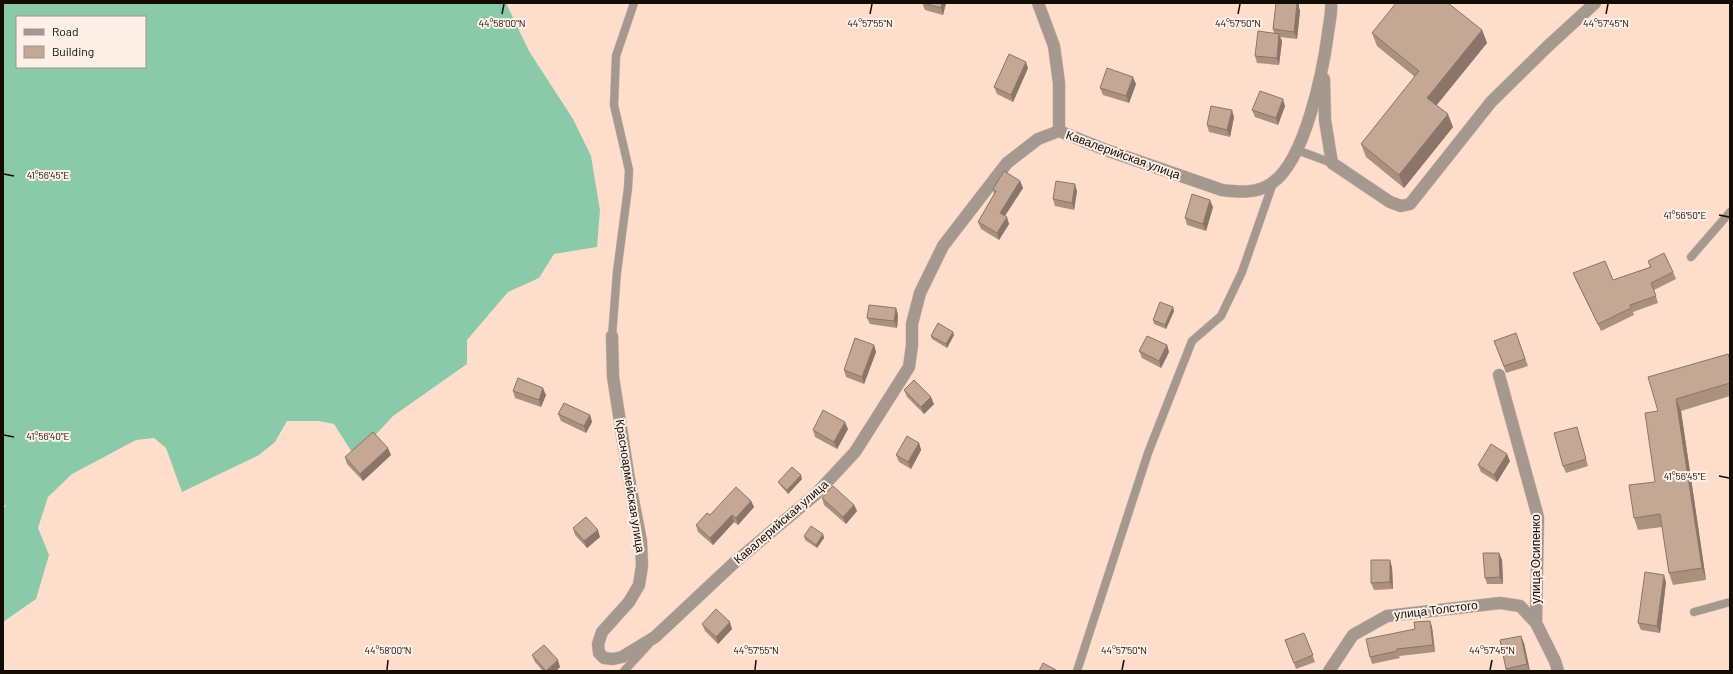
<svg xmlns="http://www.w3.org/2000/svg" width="1733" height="674" viewBox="0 0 1733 674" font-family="Barlow,sans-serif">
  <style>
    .grass { fill: #8bcaa8; fill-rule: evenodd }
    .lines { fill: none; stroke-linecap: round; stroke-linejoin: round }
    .service-casing { stroke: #d9bcaa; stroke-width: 9 }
    .minor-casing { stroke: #d9bcaa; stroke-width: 13 }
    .service { stroke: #a5988f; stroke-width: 8 }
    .minor { stroke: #a5988f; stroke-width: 12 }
    .wall { fill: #a9907f }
    .shaded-wall { fill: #8a7668 }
    .building { fill: #c5a894; stroke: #8a7668 }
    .ticks { fill: none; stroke: #150b05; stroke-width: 1.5 }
    .labels { text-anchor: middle; stroke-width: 4; stroke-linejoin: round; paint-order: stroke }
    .street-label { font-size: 12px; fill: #150b05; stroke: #fcf0e7 }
    .ticks-label { font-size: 10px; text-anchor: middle; fill: #150b05; stroke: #fcf0e7; stroke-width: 4; stroke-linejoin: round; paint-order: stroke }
  </style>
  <rect width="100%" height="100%" fill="#fedeca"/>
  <path class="grass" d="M 3,3 L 506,3 L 529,51 L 573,119 L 591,156 L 600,210 L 597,247 L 554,254 L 539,278 L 508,292 L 467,340 L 467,364 L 393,416 L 355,457 L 334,424 L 319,421 L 287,421 L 275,442 L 259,455 L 182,492 L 166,448 L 154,438 L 136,440 L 72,474 L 48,497 L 38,528 L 49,555 L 36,599 L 3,622 L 3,510 L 6,505 L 3,506 ZM 17,17 L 145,17 L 145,67 L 17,67 Z"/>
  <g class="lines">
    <g class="service-casing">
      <g id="service">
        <polyline points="1297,150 1332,163"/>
        <polyline points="1691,257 1730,212"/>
        <polyline points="612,336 617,272 628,188 629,170 614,105 616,56 634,3"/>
        <polyline points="1694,612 1730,602"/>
        <polyline points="624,671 648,645"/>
        <polyline points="1077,671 1148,453 1192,341 1221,316 1242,272 1273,183"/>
      </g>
    </g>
    <g class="minor-casing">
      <g id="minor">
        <polyline points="1038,3 1054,46 1059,83 1059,131"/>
        <polyline points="1324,79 1325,120 1332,163 1390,202 1401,206 1410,204 1491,102 1548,46 1595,3"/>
        <path d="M 612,336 L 613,377 L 629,479 L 641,541 L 642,566 L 639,585 L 629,602 L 602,632 L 598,644 L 599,653 L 604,658 L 613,659 L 622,657 L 655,637 L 735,562 L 815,495 L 855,452 L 909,367 L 912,345 L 912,324 L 920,293 L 943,246 L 1007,163 L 1038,139 L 1059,131 L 1106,150 L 1222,190 C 1239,192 1257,194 1272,183 C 1305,161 1323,71 1328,33 C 1329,24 1332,13 1331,3"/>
        <polyline points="1499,375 1538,517 1536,623 1555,661 1558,671"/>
        <polyline points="1329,671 1353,635 1387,616 1500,603 1520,606 1536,623"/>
      </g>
    </g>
    <use href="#service" class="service"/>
    <use href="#minor" class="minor"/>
  </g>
  <g class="wall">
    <polygon points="922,3 946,3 943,15 925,10"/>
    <polygon points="1276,3 1299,3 1299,8 1300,11 1297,39 1280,37 1282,41 1279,65 1257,63 1255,56 1274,33 1273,29"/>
    <polygon points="1482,30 1487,43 1436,105 1453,127 1404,188 1366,157 1361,144 1415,77 1377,46 1372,33"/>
    <polygon points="1028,68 1013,102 997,94 994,87"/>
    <polygon points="1136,84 1129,103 1103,95 1100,88"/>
    <polygon points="1285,106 1278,125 1255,117 1252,110"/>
    <polygon points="1234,117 1230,137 1209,132 1207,125"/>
    <polygon points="1020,181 1023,188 1005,216 1009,224 999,240 981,229 978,222 994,194 993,189"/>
    <polygon points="1077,191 1074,210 1055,206 1053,199"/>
    <polygon points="1213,207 1206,231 1187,225 1185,218"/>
    <polygon points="1648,261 1673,272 1676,279 1654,290 1658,303 1633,312 1634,315 1601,331 1576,280 1573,273 1613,280 1650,267"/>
    <polygon points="1173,307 1174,311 1166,329 1154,324 1153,320"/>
    <polygon points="896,308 898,315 897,328 870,324 867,318"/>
    <polygon points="1516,333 1528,366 1506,373 1494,341"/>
    <polygon points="954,335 947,348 932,339 931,336"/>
    <polygon points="874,345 876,352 864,384 846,377 844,370"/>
    <polygon points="1167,345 1169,352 1161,368 1142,358 1139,351"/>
    <polygon points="1728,354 1730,359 1730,396 1681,411 1706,580 1673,585 1669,573 1662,527 1638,530 1634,518 1655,482 1658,411"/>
    <polygon points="904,390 934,404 924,414 907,397"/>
    <polygon points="513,391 546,395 541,407 515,398"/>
    <polygon points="558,414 590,415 592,422 586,433 561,421"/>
    <polygon points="1577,427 1588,466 1566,473 1563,466"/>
    <polygon points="848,429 837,449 815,437 813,430"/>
    <polygon points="919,443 921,450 911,469 899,462 896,455"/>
    <polygon points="391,455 363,481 347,464 345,457"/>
    <polygon points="1510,461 1497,482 1481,472 1478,465"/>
    <polygon points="802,479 788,494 780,485 778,482"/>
    <polygon points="822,498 854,505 857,511 846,524 824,505"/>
    <polygon points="751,501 754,507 738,525 734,522 713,545 698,532 696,525 710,515"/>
    <polygon points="573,528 600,537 587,548 575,535"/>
    <polygon points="823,534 824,538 817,548 805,540 804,536"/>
    <polygon points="1499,553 1502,560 1503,584 1487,584 1485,578"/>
    <polygon points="1392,567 1393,589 1374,590 1371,583"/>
    <polygon points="1666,582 1660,633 1641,630 1638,623"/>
    <polygon points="1430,621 1432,627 1435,652 1399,656 1400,658 1372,664 1370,657 1415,629"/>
    <polygon points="702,624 732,629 718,644 705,631"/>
    <polygon points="1304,633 1315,662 1296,669 1285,640"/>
    <polygon points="1524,643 1530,671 1506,671 1506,669"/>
    <polygon points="532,655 560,667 556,671 543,671 535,662"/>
  </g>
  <g class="shaded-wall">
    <polygon points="942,3 946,3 943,15 941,8"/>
    <polygon points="1296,3 1299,3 1299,8 1300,11 1297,39 1294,32"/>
    <polygon points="1482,30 1487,43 1432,111 1427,98"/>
    <polygon points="1279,34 1282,41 1279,65 1277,58"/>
    <polygon points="1026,62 1028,68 1013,102 1011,95"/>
    <polygon points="1133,77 1136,84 1129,103 1126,96"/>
    <polygon points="1283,99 1285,106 1278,125 1276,118"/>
    <polygon points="1232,110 1234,117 1230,137 1227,130"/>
    <polygon points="1448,114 1453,127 1404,188 1399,175"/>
    <polygon points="1020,181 1023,188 1002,220 1000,213"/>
    <polygon points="1075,184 1077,191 1074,210 1072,203"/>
    <polygon points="1210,200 1213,207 1206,231 1203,224"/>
    <polygon points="1007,217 1009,224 999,240 997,233"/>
    <polygon points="1173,307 1174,311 1166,329 1165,325"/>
    <polygon points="896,308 898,315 897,328 894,321"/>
    <polygon points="953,332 954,335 947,348 946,344"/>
    <polygon points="874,345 876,352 864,384 862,377"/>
    <polygon points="1167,345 1169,352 1161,368 1159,361"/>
    <polygon points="543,388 546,395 541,407 539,400"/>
    <polygon points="931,397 934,404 924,414 921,407"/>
    <polygon points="1676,399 1681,411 1706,580 1702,568"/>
    <polygon points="590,415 592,422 586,433 584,426"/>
    <polygon points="845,422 848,429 837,449 834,442"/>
    <polygon points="919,443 921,450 911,469 908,462"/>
    <polygon points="388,448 391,455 363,481 360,474"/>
    <polygon points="1507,454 1510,461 1497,482 1494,475"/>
    <polygon points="801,475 802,479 788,494 787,490"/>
    <polygon points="751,501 754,507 738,525 736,518"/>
    <polygon points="854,505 857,511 846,524 843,517"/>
    <polygon points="732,515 734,522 713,545 710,538"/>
    <polygon points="598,530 600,537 587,548 584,541"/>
    <polygon points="823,534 824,538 817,548 816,545"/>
    <polygon points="1499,553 1502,560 1503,584 1500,577"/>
    <polygon points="1390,560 1392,567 1393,589 1390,582"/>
    <polygon points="1664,575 1666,582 1660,633 1657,626"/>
    <polygon points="1430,621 1432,627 1435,652 1433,645"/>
    <polygon points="730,622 732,629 718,644 716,637"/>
    <polygon points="1521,636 1524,643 1530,671 1527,664"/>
    <polygon points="558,660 560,667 556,671 546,671"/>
  </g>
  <g class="building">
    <polygon points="923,3 942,3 941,8"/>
    <polygon points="1276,3 1296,3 1296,4 1297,4 1294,32 1273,29"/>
    <polygon points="1396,3 1448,3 1482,30 1427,98 1448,114 1399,175 1361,144 1419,71 1372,33"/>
    <polygon points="1258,31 1279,34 1277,58 1255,56"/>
    <polygon points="1009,54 1026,62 1011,95 994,87"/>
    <polygon points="1107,68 1133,77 1126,96 1100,88"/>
    <polygon points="1260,91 1283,99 1276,118 1252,110"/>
    <polygon points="1211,106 1232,110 1227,130 1207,125"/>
    <polygon points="1004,171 1020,181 1000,213 1007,217 997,233 978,222 996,191 993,189"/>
    <polygon points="1056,181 1075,184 1072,203 1053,199"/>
    <polygon points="1192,194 1210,200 1203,224 1185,218"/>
    <polygon points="1664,253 1673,272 1651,283 1656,296 1630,305 1631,308 1598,324 1573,273 1605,261 1613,280 1651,267 1648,261"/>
    <polygon points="1160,302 1173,307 1165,325 1153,320"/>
    <polygon points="869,305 896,308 894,321 867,318"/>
    <polygon points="938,323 953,332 946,344 931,336"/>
    <polygon points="1516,333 1525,359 1504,366 1494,341"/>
    <polygon points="1147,336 1167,345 1159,361 1139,351"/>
    <polygon points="855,338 874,345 862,377 844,370"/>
    <polygon points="1728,354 1730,360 1730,383 1676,399 1702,568 1669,573 1660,514 1634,518 1629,485 1655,482 1645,413 1658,411 1648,377"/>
    <polygon points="518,378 543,388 539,400 513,391"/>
    <polygon points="914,380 931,397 921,407 904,390"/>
    <polygon points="564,403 590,415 584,426 558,414"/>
    <polygon points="823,410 845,422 834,442 813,430"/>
    <polygon points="1577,427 1586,459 1563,466 1554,433"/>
    <polygon points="373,432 388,448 360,474 345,457"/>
    <polygon points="907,436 919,443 908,462 896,455"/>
    <polygon points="1491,444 1507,454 1494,475 1478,465"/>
    <polygon points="792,467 801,475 787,490 778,482"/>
    <polygon points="833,486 854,505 843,517 822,498"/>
    <polygon points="736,487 751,501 736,518 732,515 710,538 696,525 707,513 710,515"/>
    <polygon points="586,517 598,530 584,541 573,528"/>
    <polygon points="811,526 823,534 816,545 804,536"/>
    <polygon points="1483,553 1499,553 1500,577 1485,578"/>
    <polygon points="1371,560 1390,560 1390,582 1371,583"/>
    <polygon points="1645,572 1664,575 1657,626 1638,623"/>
    <polygon points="716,609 730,622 716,637 702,624"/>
    <polygon points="1430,621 1433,645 1397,649 1397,651 1370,657 1366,639 1415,629 1414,622"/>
    <polygon points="1304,633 1313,655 1294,663 1285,640"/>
    <polygon points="1521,636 1527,664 1506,669 1500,640"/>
    <polygon points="544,645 558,660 546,671 532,655"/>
    <polygon points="1043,663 1056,670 1056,671 1039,671"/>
  </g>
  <path class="ticks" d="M 502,14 L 504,4M 870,14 L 872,4M 1238,14 L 1240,4M 1606,14 L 1608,4M 4,174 L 14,176M 1719,215 L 1729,217M 4,435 L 14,437M 1719,476 L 1729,478M 387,670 L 388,660M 755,670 L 756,660M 1122,670 L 1124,660M 1490,670 L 1492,660"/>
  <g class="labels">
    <g class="street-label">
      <text transform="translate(1123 155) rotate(20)" y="4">Кавалерийская улица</text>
      <text transform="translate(630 486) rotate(81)" y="4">Красноармейская улица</text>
      <text transform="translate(781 522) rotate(-41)" y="4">Кавалерийская улица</text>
      <text transform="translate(1536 559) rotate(-90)" y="4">улица Осипенко</text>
      <text transform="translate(1436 610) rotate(-7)" y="4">улица Толстого</text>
    </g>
  </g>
  <g class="ticks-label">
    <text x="502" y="27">44°58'00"N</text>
    <text x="870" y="27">44°57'55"N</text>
    <text x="1238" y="27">44°57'50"N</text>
    <text x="1606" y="27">44°57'45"N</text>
    <text x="48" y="179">41°56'45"E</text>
    <text x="1685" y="219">41°56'50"E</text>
    <text x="48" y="440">41°56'40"E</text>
    <text x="1685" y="480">41°56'45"E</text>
    <text x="388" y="654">44°58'00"N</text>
    <text x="756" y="654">44°57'55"N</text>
    <text x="1124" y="654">44°57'50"N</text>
    <text x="1492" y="654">44°57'45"N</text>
  </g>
  <rect width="1733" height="674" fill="none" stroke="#150b05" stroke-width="8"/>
  <rect x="16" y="16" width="130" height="52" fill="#fcf0e7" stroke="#a0948d"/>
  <rect x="24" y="29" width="20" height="6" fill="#a5988f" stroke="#a0948d"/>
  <text x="52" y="36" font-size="12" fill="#150b05">Road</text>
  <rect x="24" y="46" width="20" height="12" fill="#c5a894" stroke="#a0948d"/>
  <text x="52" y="56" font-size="12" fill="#150b05">Building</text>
</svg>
